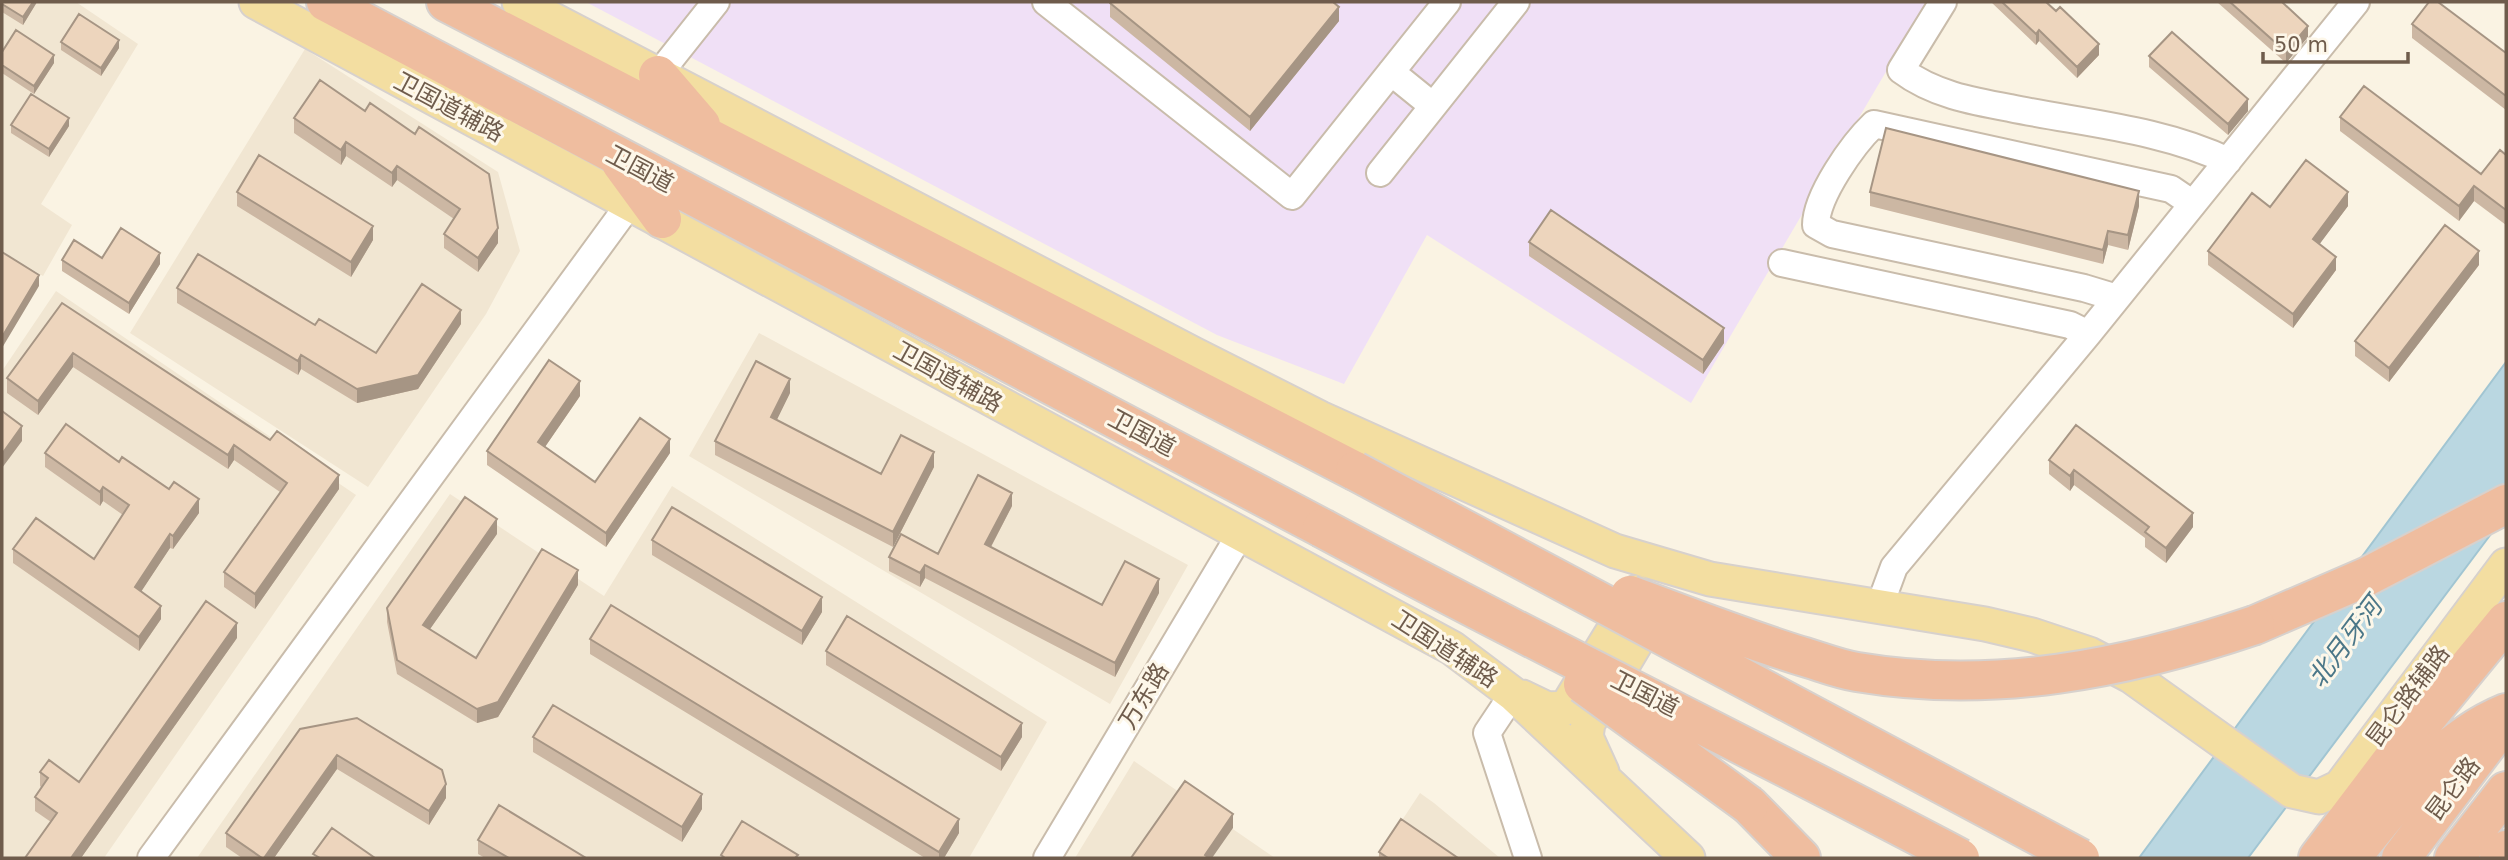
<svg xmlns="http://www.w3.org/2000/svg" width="2508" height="860" font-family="'DejaVu Sans','Noto Sans SC',sans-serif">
	<rect width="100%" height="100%" fill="#faf3e3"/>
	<path fill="#f1e6d2" d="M2 2H76L138 44 41 204 72 225 43 276 2 251Z
		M305 49 498 172 520 251 486 314 368 487 130 333Z
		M56 291 356 495 104 858H2V371Z
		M759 333 1188 565 1110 704 689 456Z
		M672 486 1047 722 969 858H197L450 494 604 596Z
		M1134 761 1275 858H1075Z
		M1420 793 1434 803 1500 858H1377Z"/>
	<path fill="#f0e0f6" d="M586 2H1927L1691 403 1427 235 1344 384 1217 335Z"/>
	<path fill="#bad7e1" stroke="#a1c5d2" stroke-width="2" d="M2506 362V514L2248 858H2139Z"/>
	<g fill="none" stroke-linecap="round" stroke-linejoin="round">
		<defs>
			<path id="minor" d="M1046 2 1292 196 1447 2
				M1943 2 1901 70C1933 94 1971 101 2010 108 2082 123 2162 129 2228 161
				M1391 72 1433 106
				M658 75 716 2
				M1380 173 1516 2
				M1782 263 2070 325 2088 334
				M2117 298 2084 288 1832 234 1816 225C1816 196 1853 144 1874 124L2171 189 2193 204
				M1880 605 1894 567 2088 334 2356 2
				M1513 694 1487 733 1528 858
				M151 858 631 202
				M1047 858 1241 533"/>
			<path id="major" d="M256 2 1452 648 1513 694 1688 858
				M519 2 1193 354 1320 418 1615 551 1710 579 1985 624 2032 635 2089 654 2131 676 2292 791 2319 797 2340 787 2506 565
				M1522 697 1547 709 1566 708 1637 592
				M1602 772 1586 737 1588 723 1659 604"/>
			<path id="highway" d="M326 2 1322 528
				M446 2 1355 471
				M658 75 701 125
				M621 163 662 219
				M2255 625 2366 577 2506 504
				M1749 805 1801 858
				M2318 858 2396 755 2506 621
				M2351 858C2396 803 2438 741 2506 713
				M2401 858 2505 721
				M2454 858 2506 791
				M2499 858 2506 850"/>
		</defs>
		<use href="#minor" stroke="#c9bcab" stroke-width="30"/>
		<use href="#major" stroke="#d7d1cd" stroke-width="37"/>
		<use href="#highway" stroke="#d7d1cd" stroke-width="42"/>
		<use href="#minor" stroke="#fff" stroke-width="26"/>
		<use href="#major" stroke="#f3dea1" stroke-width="33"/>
		<use href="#highway" stroke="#efbd9f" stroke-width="38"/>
		<defs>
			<path id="highway-bridge" d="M1355 471 2080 858
				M1322 528C1533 642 1748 746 1960 858
				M1630 595C1687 616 1743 638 1801 656 1819 661 1838 669 1857 672 1994 695 2125 669 2255 625
				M1583 684 1749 805"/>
		</defs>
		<use href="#highway-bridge" stroke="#d7d1cd" stroke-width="42" stroke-linecap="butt"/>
		<use href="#highway-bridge" stroke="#efbd9f" stroke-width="38"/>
	</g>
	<path fill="#ccb7a3" d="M2 2H37L23 25 2 12Z
		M1991 2H2046L2099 55 2077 78 2039 41 2036 45Z
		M2217 2H2282L2308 37 2286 63Z
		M1110 3 1339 21 1250 131 1110 17Z
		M2412 24 2506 53V110L2412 38Z
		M61 42 119 48 101 76 61 50Z
		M2 52 54 63 34 94 2 73Z
		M2149 56 2248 111 2228 135 2149 67Z
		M320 80 498 243 478 272 444 248V234L454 219 397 180 392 187 346 156 341 165 294 133V118Z
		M2340 117 2481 174 2506 155V225L2474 201 2459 221 2340 131Z
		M11 125 69 126 49 157 11 133Z
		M237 192 373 240 351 277 237 206Z
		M1870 192 2139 206 2128 250 2108 245 2103 264 1870 206Z
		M2348 206 2319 244 2336 270 2293 328 2208 265V251L2270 207Z
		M1529 242 1724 343 1703 374 1529 256Z
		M102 258 160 264 129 314 62 271V260Z
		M2479 265 2389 382 2355 356V341Z
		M177 288 315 325 376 353 461 324 418 389 357 403 301 369 298 375 177 303Z
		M62 303 339 489 255 609 224 587V572L280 492 234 460 228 469 73 367 38 415 7 393V378Z
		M790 393 776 420 881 474 934 467 893 547 715 455V441Z
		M580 396 545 447 595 482 670 453 606 547 487 465V451Z
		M45 453 119 462 199 513 173 549 170 548 141 591 161 619 139 651 13 563V549L94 559 123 515 103 501 100 506 45 467Z
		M2049 460 2193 513V527L2166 563 2145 547V538L2074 485 2070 491 2049 474Z
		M1012 506 991 547 1102 605 1159 593 1115 677 925 578 920 587 889 571V557L938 554Z
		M497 534 430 629 476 658 578 585 498 717 477 723 397 674 387 622V608Z
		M652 540 822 612 802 645 652 555Z
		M237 638 81 858H25L51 822 35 811V797L42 788 40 786V772L79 782Z
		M590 639 959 833 944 858H925L590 654Z
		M826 651 1022 737 1001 771 826 665Z
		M300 729 446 798 429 825 337 769 274 858H242L226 847V833Z
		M533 737 702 809 682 842 533 752Z
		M478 840 586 858H485L478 854Z
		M1379 852 1458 858H1379Z"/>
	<path fill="#a69584" d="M33 2H37L23 25V17Z
		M1339 7V21L1250 131V117Z
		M2308 26V37L2286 63V52Z
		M2039 30V41L2036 45V34Z
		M119 40V48L101 76V68Z
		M2099 44V55L2077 78V67Z
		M54 55V63L34 94V86Z
		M2248 99V111L2228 135V124Z
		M69 118V126L49 157V149Z
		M346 142V156L341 165V150Z
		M397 166V180L392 187V173Z
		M2474 186V201L2459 221V206Z
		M2139 191V206L2128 250V235Z
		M2348 192V206L2313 253V239Z
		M373 226V240L351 277V262Z
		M498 228V243L478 272V258Z
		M2108 231V245L2103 264V250Z
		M2479 251V265L2389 382V368Z
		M160 253V264L129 314V303Z
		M2336 257V270L2293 328V314Z
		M39 275V286L2 348V337Z
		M461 310V324L418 389 357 403V389Z
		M1724 328V343L1703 374V360Z
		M73 353V367L38 415V401Z
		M301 355V369L298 375V361Z
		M790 379V393L771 432V417Z
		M580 381V396L538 457V442Z
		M22 426V441L2 468V454Z
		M670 439V453L606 547V533Z
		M234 445V460L228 469V455Z
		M934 452V467L893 547V532Z
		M2074 470V485L2070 491V476Z
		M339 475V489L255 609V594Z
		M103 487V501L100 506V492Z
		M1012 493V506L985 558V544Z
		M199 499V513L173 549V536Z
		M2193 513V527L2166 563V548Z
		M497 519V534L423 639V625Z
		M170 534V548L135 601V587Z
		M925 565V578L920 587V573Z
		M578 570V585L498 717 477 723V709Z
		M1159 579V593L1115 677V663Z
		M822 597V612L802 645V631Z
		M161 606V619L139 651V637Z
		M237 623V638L81 858H71Z
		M1022 723V737L1001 771V757Z
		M337 755V769L274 858H264Z
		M446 784V798L429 825V811Z
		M702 794V809L682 842V827Z
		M1233 814V828L1212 858H1205V855Z
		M959 819V833L944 858H939V852Z"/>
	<path fill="#edd5bd" stroke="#a69584" stroke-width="2" d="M2 2H33L23 17 2 4Z
		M1110 2H1333L1339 7 1250 117 1110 3Z
		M2002 2H2046L2056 11 2060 7 2099 44 2077 67 2039 30 2036 34Z
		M2230 2H2282L2308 26 2286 52Z
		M2429 2H2438L2506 53V96L2412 24Z
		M79 14 119 40 101 68 61 42Z
		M16 30 54 55 34 86 2 65V52Z
		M2172 32 2248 99 2228 124 2149 56Z
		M320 80 365 111 370 103 415 134 419 127 489 174 498 228 478 258 444 234 460 209 397 166 392 173 346 142 341 150 294 118Z
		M2364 86 2481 174 2500 150 2506 155V210L2474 186 2459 206 2340 117Z
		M31 94 69 118 49 149 11 125Z
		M1886 128 2139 191 2128 235 2108 231 2103 250 1870 192Z
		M259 155 373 226 351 262 237 192Z
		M2306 160 2348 192 2313 239 2336 257 2293 314 2208 251 2252 193 2270 207Z
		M1551 210 1724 328 1703 360 1529 242Z
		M2445 225 2479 251 2389 368 2355 341Z
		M121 228 160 253 129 303 62 260 74 240 102 258Z
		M2 252 39 275 2 337Z
		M198 254 315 325 319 319 376 353 422 284 461 310 418 375 357 389 301 355 298 361 177 288Z
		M62 303 270 440 277 431 339 475 255 594 224 572 287 483 234 445 228 455 73 353 38 401 7 378Z
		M549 360 580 381 538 442 595 482 640 418 670 439 606 533 487 451Z
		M756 361 790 379 771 417 881 474 901 435 934 452 893 532 715 441Z
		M2 411 22 426 2 454Z
		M66 424 119 462 122 457 169 489 174 482 199 499 173 536 170 534 135 587 161 606 139 637 13 549 36 518 94 559 129 505 103 487 100 492 45 453Z
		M2076 425 2193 513 2166 548 2145 532 2149 527 2074 470 2070 476 2049 460Z
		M978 475 1012 493 985 544 1102 605 1125 561 1159 579 1115 663 925 565 920 573 889 557 901 534 938 554Z
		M465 497 497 519 423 625 476 658 542 549 578 570 498 702 477 709 397 660 387 608Z
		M672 507 822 597 802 631 652 540Z
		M206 601 237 623 71 858H25L57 813 35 797 48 778 40 772 49 760 79 782Z
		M611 605 959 819 939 852 590 639Z
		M847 616 1022 723 1001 757 826 651Z
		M553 705 702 794 682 827 533 737Z
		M357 718 442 770 446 784 429 811 337 755 264 858H262L226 833 300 729Z
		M1185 781 1233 814 1205 855 1209 858H1131Z
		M499 805 586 858H509L478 840Z
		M1401 819 1458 858H1388L1379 852Z
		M742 821 798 855 795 858H725L721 855Z
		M332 828 375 858H320L313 854Z"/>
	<g text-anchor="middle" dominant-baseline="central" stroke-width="6" stroke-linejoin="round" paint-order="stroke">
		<g font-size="24" fill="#6f5c4c" stroke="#fdf7e9">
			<text transform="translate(449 107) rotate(28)">卫国道辅路</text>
			<text transform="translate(640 169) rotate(28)">卫国道</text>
			<text transform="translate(948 377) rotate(29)">卫国道辅路</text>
			<text transform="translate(1142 433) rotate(28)">卫国道</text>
			<text transform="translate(1445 649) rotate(33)">卫国道辅路</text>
			<text transform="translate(1645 694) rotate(27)">卫国道</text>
			<text transform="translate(1144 696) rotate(-59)">万东路</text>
			<text transform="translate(2408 696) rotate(-53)">昆仑路辅路</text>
			<text transform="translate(2453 789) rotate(-53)">昆仑路</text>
		</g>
		<g font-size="26" font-style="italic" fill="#4b7788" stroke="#fdf7e9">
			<text transform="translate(2345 642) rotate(-53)">北月牙河</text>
		</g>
	</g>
	<rect width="2508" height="860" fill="none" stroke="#6f5c4c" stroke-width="7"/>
	<path d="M2263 52v10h145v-10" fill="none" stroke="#6f5c4c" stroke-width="3.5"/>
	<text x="2274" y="52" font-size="21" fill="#6f5c4c" stroke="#fdf7e9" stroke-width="5" paint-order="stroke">50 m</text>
</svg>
